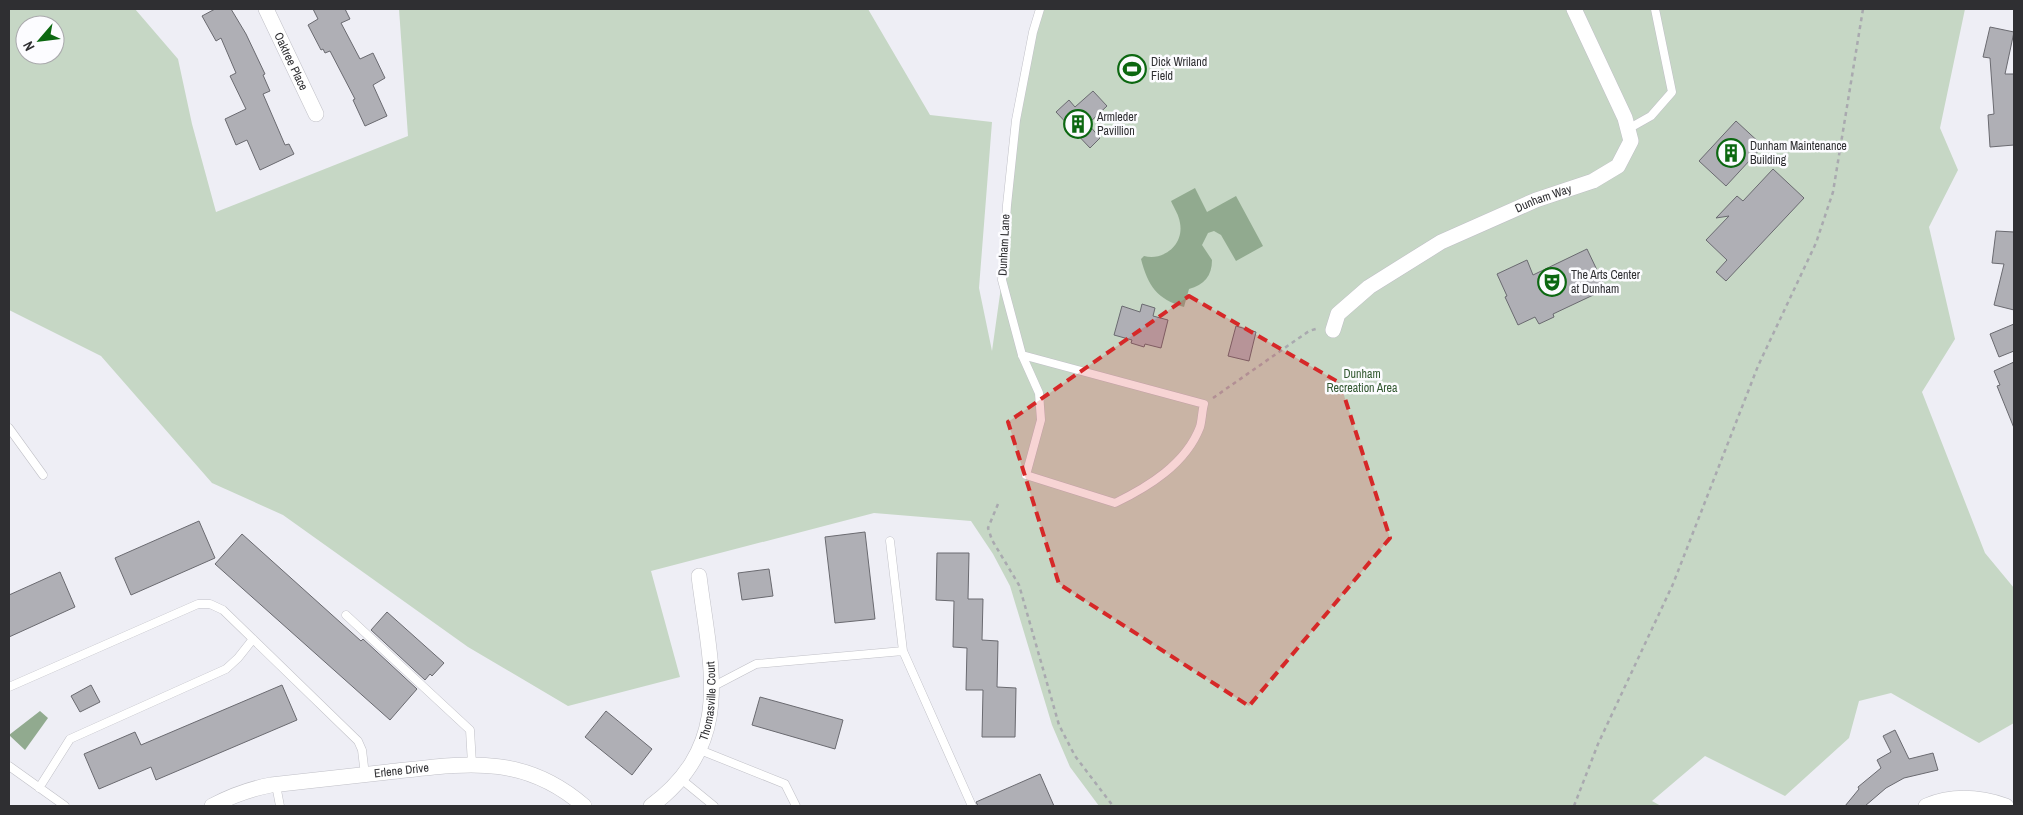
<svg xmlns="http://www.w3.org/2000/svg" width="2023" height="815" font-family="'Archivo Narrow',sans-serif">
	<rect width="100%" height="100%" fill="#eeeef5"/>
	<path fill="#c6d7c5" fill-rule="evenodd" d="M9 9H135L178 59 192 124 216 212 408 136 399 9H868L930 115 992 122 979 288 992 351 1002 280 1016 120 1040 9H1965L1940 128 1958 170 1929 227 1955 339 1922 392 1985 553 2014 588V723L1979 743 1891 693 1859 701 1849 738 1785 796 1705 756 1652 801 1661 806H1099L1070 767 1052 725 1010 586 993 554 971 521 874 513 651 571 680 677 568 706 468 647 283 515 212 483 101 356 9 310ZM25 25H55V55H25Z"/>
	<path fill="#91aa8f" d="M1195 188 1207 212 1236 196 1263 246 1236 261 1221 235 1214 231 1208 233 1202 245 1212 260C1212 276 1204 285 1189 289L1184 307C1157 299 1148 286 1141 259L1144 256C1165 261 1184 244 1180 223 1179 215 1174 208 1171 201Z
		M40 711 48 718 25 750 9 735Z"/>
	<path fill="#afafb5" stroke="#6a6a70" d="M215 9H231L246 34 265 74 263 75 270 91 263 94 285 145 289 144 294 154 260 170 247 140 236 145 225 119 246 109 230 76 236 73 221 38 216 41 202 16Z
		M313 9H345L350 19 341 23 360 59 373 53 385 78 373 85 387 116 365 126 353 100 355 99 330 51 325 53 323 49 321 50 308 25 318 19Z
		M1990 27 2014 32 2005 74H2014V145L1990 147 1988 115 1994 114 1990 58 1983 57Z
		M1093 91 1107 106 1089 123V125L1100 138 1090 148 1056 112 1069 100 1075 107Z
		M1736 121 1763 146 1726 186 1699 161Z
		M1773 169 1804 198 1726 281 1716 272 1727 260 1706 240 1729 216 1716 218 1737 196 1743 201Z
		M1996 231 2014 232V310L1994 305 2004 264 1992 263Z
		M1587 249 1606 289 1553 314 1554 317 1539 324 1535 317 1518 325 1505 297 1507 296 1497 274 1527 260 1533 275Z
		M1142 304 1155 308 1153 316 1168 320 1161 348 1145 344 1144 347 1131 343 1132 340 1114 335 1122 306 1140 312Z
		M2014 324V351L1999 357 1990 334Z
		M1236 326 1256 332 1249 361 1228 356Z
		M2014 362V428L1997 386 2000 385 1994 371Z
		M199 521 215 558 131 595 115 558Z
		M865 532 875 619 835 623 825 537Z
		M242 534 361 641 363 639 417 689 390 720 215 564Z
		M937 553H969L968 599H983L982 640 998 641 997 687 1016 688 1015 737H982L983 690H966L967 648 953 647 954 601 936 600Z
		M769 569 773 596 742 600 738 573Z
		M60 572 75 607 9 637V595Z
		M387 612 444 663 432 676 430 674 425 680 371 630Z
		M91 685 100 702 80 712 71 696Z
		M282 685 297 720 156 780 151 767 99 789 84 754 135 732 141 745Z
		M760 697 843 720 835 749 752 725Z
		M606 711 652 749 632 775 585 737Z
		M1895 730 1909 759 1933 753 1938 770 1904 778 1886 788 1865 806H1845L1859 789 1858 787 1881 768 1877 760 1891 752 1883 736Z
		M1040 774 1054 806H978L976 802Z"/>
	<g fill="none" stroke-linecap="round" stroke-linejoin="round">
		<defs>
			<path id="lane" d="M1628 129 1651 116 1672 92 1655 9
				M1022 355 1204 404C1202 411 1202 420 1200 427 1186 464 1148 487 1115 503L1026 475 1041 420 1039 393 1022 355 1002 280 1007 205 1016 120 1033 32 1040 9
				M9 428 43 475
				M890 541 903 651 972 806
				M346 615 470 730 472 764
				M9 687 198 604H210L223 610 358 741 362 750 365 775
				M712 687 756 664 903 651
				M700 750 785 784 796 806
				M9 766 65 806
				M681 779 714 806
				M276 785 280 806
				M39 788 70 739 226 669 238 658 253 639"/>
			<g id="street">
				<path id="s1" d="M266 9 316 114"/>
				<path id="s2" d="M1333 330 1338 314 1369 287 1441 242 1536 200 1593 181 1618 166 1631 141 1625 118 1574 9"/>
				<path id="s3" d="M212 806C231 796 249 789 271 785 310 781 349 776 388 772 463 764 522 752 584 806"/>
				<path id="s4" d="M651 806C736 743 710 666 699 576"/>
				<path d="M1926 806C1952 795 1980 797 2006 806"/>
			</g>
		</defs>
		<use href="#lane" stroke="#c0c0c7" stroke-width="9"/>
		<use href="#street" stroke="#c0c0c7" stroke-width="16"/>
		<path stroke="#a9a9af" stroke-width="2.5" stroke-dasharray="4 4" stroke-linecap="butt" d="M1213 398 1309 331 1319 328
			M998 504 988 528 992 540 1019 585 1059 725 1075 756 1113 806
			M1574 806 1598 744 1673 584 1758 366 1816 243 1833 192 1863 9"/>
		<use href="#lane" stroke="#fff" stroke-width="8"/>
		<use href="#street" stroke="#fff" stroke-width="15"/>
	</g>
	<path fill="#d62828" fill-opacity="0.2" stroke="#d62828" stroke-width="4" stroke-dasharray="10 6" stroke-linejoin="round" d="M1189 296 1340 383 1390 538 1249 706 1059 584 1008 422Z"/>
	<defs>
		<symbol id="stadium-ring" viewBox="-11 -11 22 22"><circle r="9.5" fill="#fcfcff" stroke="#0c6811" stroke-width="1.5"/><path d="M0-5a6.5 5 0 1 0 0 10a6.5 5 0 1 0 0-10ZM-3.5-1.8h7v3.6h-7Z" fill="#0c6811"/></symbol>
		<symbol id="building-ring" viewBox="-11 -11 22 22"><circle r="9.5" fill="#fcfcff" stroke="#0c6811" stroke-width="1.5"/><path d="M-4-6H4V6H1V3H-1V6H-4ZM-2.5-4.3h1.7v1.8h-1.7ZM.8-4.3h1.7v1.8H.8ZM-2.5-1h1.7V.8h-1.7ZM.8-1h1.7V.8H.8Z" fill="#0c6811"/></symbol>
		<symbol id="theatre-ring" viewBox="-11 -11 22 22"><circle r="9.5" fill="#fcfcff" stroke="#0c6811" stroke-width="1.5"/><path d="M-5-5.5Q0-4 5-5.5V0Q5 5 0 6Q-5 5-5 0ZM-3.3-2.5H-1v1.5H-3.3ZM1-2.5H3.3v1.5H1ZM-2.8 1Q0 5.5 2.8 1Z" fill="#0c6811"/></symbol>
	</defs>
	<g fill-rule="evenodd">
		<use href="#stadium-ring" x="1116" y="53" width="32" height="32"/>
		<use href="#building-ring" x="1062" y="108" width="32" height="32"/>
		<use href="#building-ring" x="1715" y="137" width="32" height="32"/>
		<use href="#theatre-ring" x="1536" y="266" width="32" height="32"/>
	</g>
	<g text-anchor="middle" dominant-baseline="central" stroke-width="5" stroke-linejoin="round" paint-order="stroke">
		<g font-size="12" fill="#2f2f32" stroke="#fcfcff">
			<text stroke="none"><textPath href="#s1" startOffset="58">Oaktree Place</textPath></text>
			<text stroke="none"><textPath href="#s2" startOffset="254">Dunham Way</textPath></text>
			<text transform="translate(1004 245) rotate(-87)">Dunham Lane</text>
			<text stroke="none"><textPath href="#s4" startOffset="125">Thomasville Court</textPath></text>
			<text stroke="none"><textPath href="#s3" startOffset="194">Erlene Drive</textPath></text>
		</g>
		<g font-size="12" fill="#2f2f32" stroke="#fcfcff" text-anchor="start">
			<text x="1151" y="62">Dick Wriland<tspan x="1151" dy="14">Field</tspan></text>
			<text x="1097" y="117">Armleder<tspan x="1097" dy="14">Pavillion</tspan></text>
			<text x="1750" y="146">Dunham Maintenance<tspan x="1750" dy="14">Building</tspan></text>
			<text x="1571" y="275">The Arts Center<tspan x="1571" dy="14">at Dunham</tspan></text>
		</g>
		<g font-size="12" fill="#335931" stroke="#fcfcff">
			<text x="1362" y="374">Dunham<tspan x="1362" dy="14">Recreation Area</tspan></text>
		</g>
	</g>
	<rect width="2023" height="815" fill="none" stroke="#2f2f32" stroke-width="20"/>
	<g transform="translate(40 40) rotate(242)"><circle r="24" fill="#fcfcff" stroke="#aaaaad"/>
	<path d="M0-4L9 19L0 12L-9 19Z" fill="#0c6811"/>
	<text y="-8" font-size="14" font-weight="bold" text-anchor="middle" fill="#2f2f32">N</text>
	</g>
</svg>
